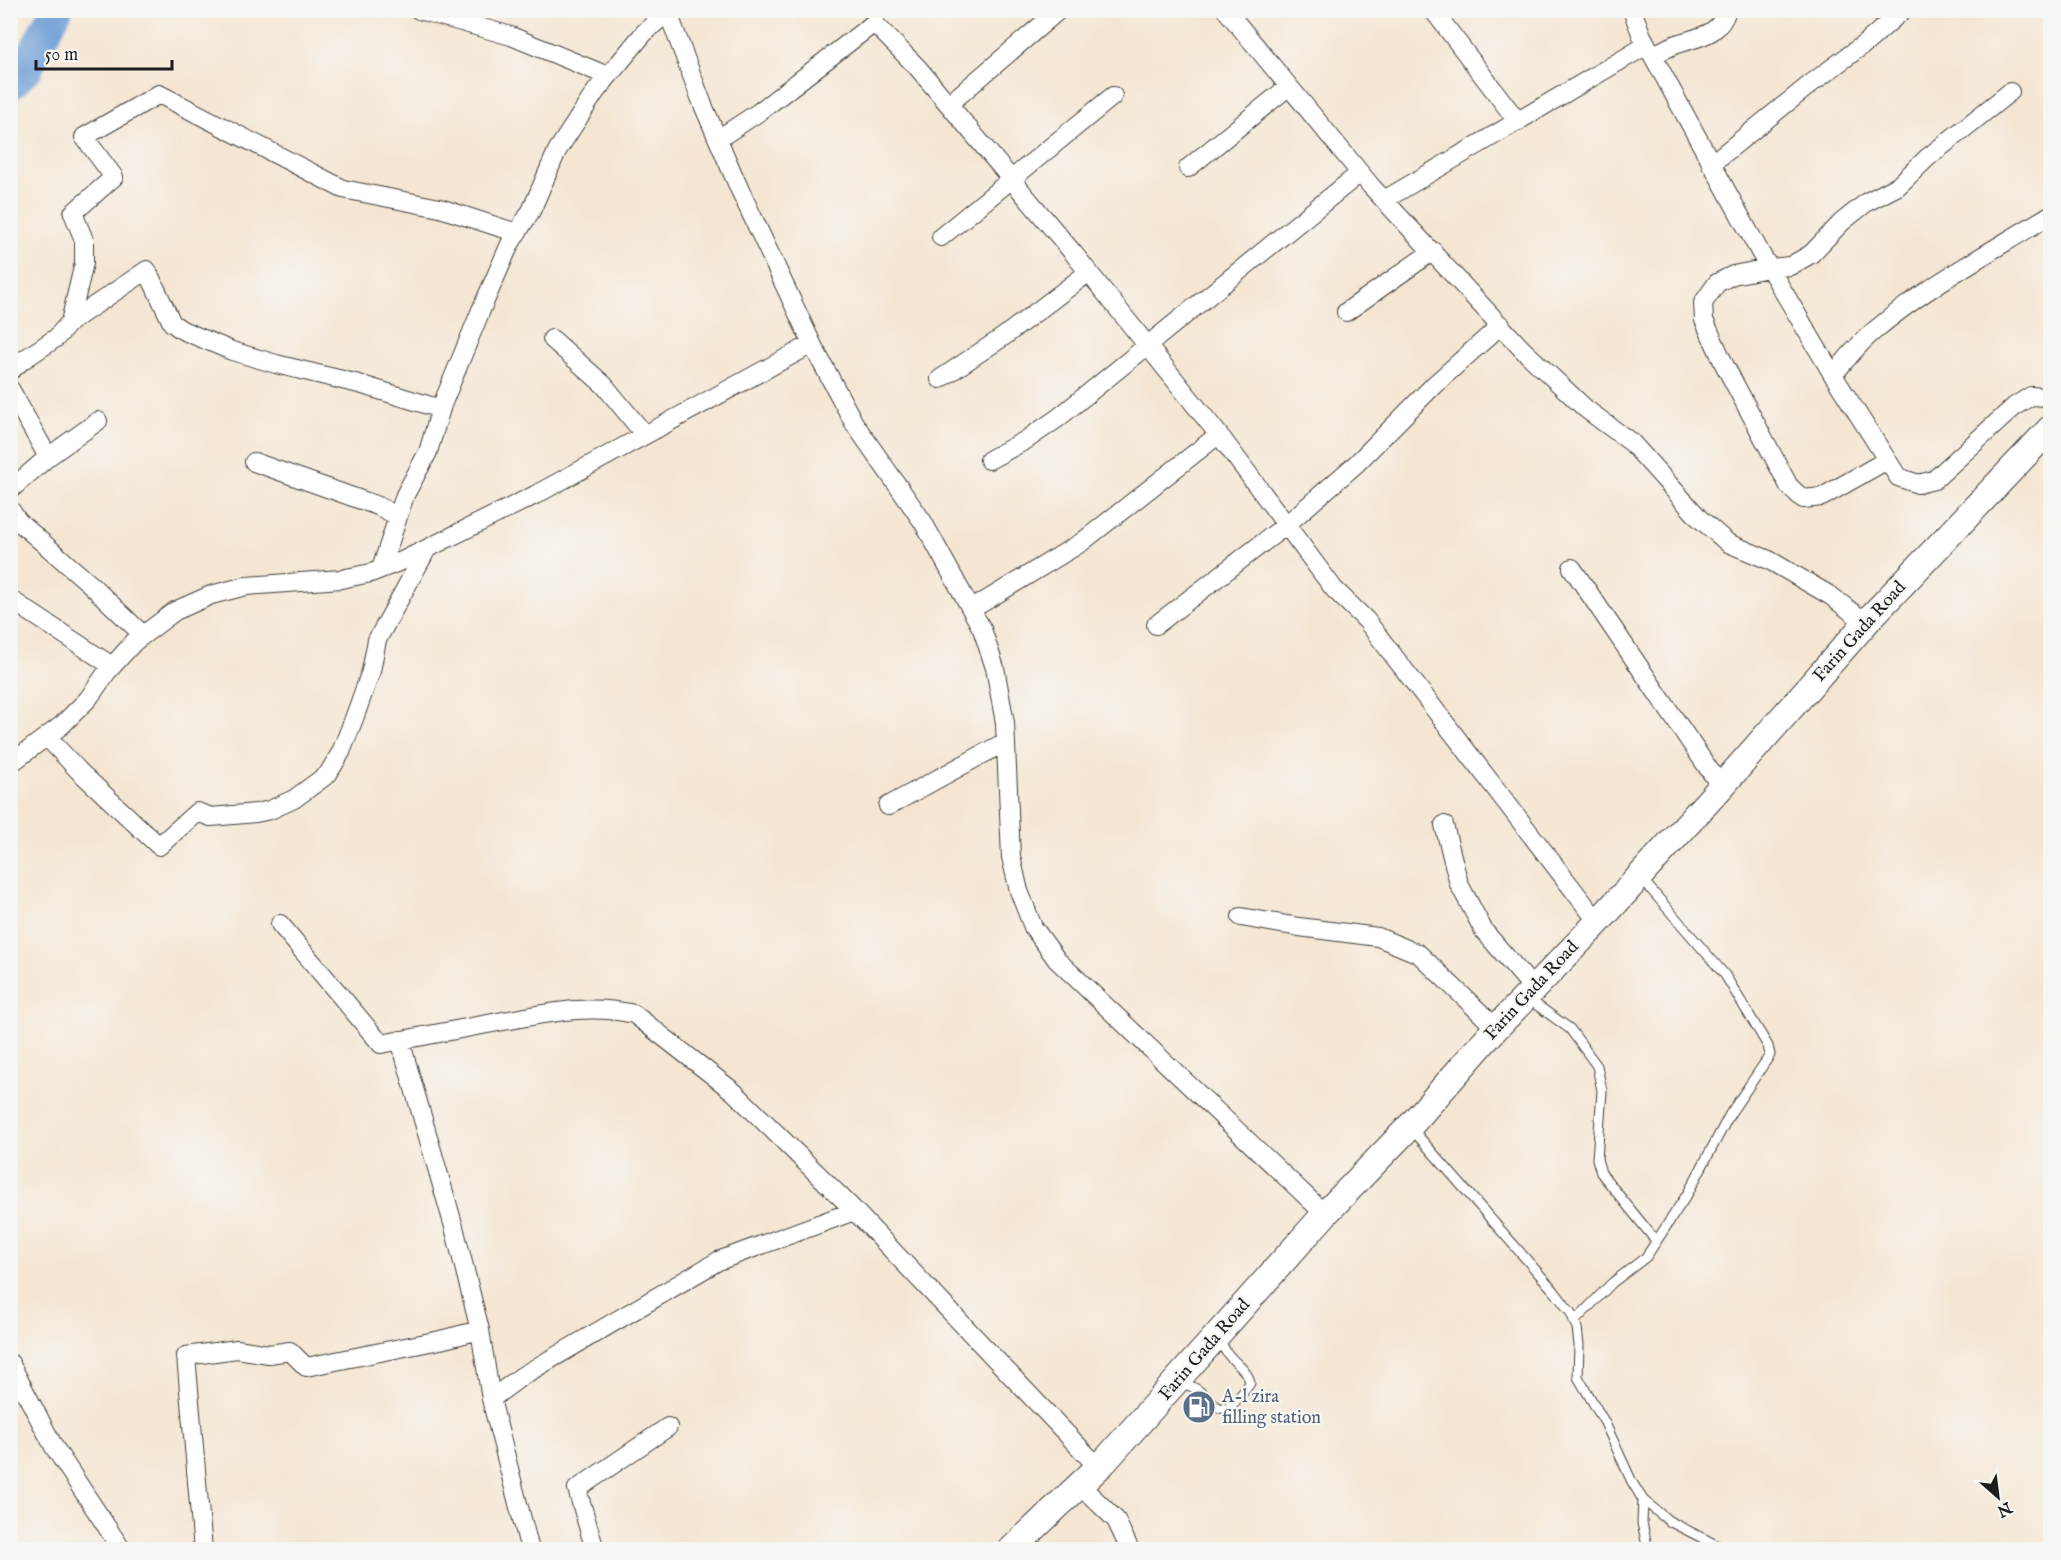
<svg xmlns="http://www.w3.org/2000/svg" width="2061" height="1560" font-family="'IM FELL English',serif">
	<rect width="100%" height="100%" fill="#f6f6f2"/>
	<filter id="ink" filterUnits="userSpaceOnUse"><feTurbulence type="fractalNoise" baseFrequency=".0167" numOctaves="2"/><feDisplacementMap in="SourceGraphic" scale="12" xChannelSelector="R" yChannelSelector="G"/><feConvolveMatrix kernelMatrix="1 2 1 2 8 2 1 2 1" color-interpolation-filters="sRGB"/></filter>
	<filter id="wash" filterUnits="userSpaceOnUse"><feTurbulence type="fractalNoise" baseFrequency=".008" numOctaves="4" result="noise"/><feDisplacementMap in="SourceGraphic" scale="24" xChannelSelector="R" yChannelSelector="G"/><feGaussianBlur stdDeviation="1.35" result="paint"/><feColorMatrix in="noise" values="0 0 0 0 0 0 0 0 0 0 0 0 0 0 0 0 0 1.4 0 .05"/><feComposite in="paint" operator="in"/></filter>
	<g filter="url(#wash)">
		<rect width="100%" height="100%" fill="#f5e6d3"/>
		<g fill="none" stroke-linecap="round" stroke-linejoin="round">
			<path stroke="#6d9dd6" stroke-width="33" d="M10 84 26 69 56 10"/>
		</g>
	</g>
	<g filter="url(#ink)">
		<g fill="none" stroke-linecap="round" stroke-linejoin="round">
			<defs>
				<path id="lane" d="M1527 998 1570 1029 1597 1066 1602 1091 1597 1159 1601 1173 1656 1241
					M1411 1128 1555 1292 1571 1313 1577 1328 1579 1345 1578 1377 1605 1423 1632 1482 1643 1500 1669 1521 1726 1550
					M1574 1322 1612 1283 1646 1257 1688 1193 1730 1114 1770 1055 1768 1046 1725 975 1641 878
					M1180 1384C1196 1384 1206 1397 1217 1407 1221 1408 1224 1410 1228 1408 1234 1404 1246 1389 1250 1383 1248 1366 1223 1360 1220 1336
					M1643 1500 1642 1523 1648 1550"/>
				<path id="street" d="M419 10 511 36 608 76
					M667 10 703 105 739 188 814 348 854 423 923 522 982 629 995 668 1005 723 1011 857 1019 891 1033 927 1057 960 1325 1214
					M1226 10 1371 186 1522 349 1586 409 1632 443 1699 518 1728 543 1769 560 1831 596 1866 623
					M1433 10 1518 122
					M1632 10 1642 36 1761 254 1833 375 1898 477 1918 484 1934 480 2015 406 2031 396 2046 397
					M1653 55C1660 52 1667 48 1674 45 1696 37 1719 37 1727 10
					M949 104 1059 10
					M718 139 759 112 874 23 918 68 1074 254 1223 440 1334 589 1366 620 1598 922
					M1711 164 1813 82 1867 42 1903 10
					M1188 168 1288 87
					M1384 200 1647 45
					M941 237 1113 96
					M1346 312 1433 251
					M70 322 147 270 172 323 182 330 232 351 276 364 359 384 441 409
					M552 339 604 385 645 435
					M10 371 23 360 56 338 70 322 84 263V240L73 213 114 177 84 137 159 94 343 189 440 208 517 233
					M1833 375C1846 360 1859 343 1874 331 1928 285 1991 252 2050 215
					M940 379 1003 337 1089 272
					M10 389 48 457
					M989 460 1026 440 1058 418 1360 173
					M1887 460 1822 497 1803 499 1789 486 1724 364 1704 320 1703 303 1717 283 1733 275 1769 268 1790 266 1811 254 1842 222 1867 202 1898 186 1927 158 2010 92
					M254 462 378 506 397 516
					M10 490 48 457 98 421
					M10 509 18 521 90 584 143 635
					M1572 568 1721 787
					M381 569 405 495 428 452 442 405 481 310 510 244 531 211 557 151 596 91 644 33 666 13
					M13 601 112 666
					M972 609 1082 542 1218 435
					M1156 625 1286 525 1356 464 1434 385 1501 325
					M47 737 79 771 159 846 197 812 211 817 256 813 270 810 294 799 328 774 341 752 355 716 371 671 377 640 427 549
					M10 764 62 725 88 699 107 672 134 642 175 611 211 595 246 586 341 579 371 573 404 560 535 495 812 344
					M888 806 1005 742
					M1444 825 1459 884 1484 931 1533 988
					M1241 917 1299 927 1378 937 1419 954 1496 1028
					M280 924 381 1044C420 1037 459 1029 498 1022 544 1014 589 1003 634 1014L734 1092 850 1206 1099 1468
					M400 1040 454 1227 480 1330 491 1399 530 1550
					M10 1363 54 1447 122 1550
					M491 1399 522 1376 718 1261 854 1211
					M1080 1485 1116 1520 1130 1550
					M203 1550 186 1356 237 1349 269 1354 290 1351 306 1367 440 1340 480 1330
					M595 1550 577 1489 668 1427"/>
				<path id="secondary" d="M1011 1550 1104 1462 1325 1214 1410 1126 1496 1028 1598 922 1721 787 1871 617 2050 429"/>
			</defs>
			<use href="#lane" stroke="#3d3a37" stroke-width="11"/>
			<use href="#street" stroke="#3d3a37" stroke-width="20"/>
			<use href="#secondary" stroke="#3d3a37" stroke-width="28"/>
			<use href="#lane" stroke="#fff" stroke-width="9"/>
			<use href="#street" stroke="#fff" stroke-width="18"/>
			<use href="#secondary" stroke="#fff" stroke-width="26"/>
		</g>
	</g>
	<defs>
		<symbol id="fuel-disc" viewBox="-11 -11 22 22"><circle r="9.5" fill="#5c6f8a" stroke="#f6f6f2"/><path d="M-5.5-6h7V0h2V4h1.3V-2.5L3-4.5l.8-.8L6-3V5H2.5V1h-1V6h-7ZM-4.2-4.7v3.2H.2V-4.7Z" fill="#fff"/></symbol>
	</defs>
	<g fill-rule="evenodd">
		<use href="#fuel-disc" x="1180" y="1388" width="38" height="38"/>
	</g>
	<g text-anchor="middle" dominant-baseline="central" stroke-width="4.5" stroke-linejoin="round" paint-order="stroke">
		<g font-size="18" fill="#1c1c1c" stroke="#f6f6f2">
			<text transform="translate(1860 632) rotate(-48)">Farin Gada Road</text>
			<text transform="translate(1532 991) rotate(-47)">Farin Gada Road</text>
			<text transform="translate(1205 1350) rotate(-49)">Farin Gada Road</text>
		</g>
		<g font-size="18" fill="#4e5e75" stroke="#f6f6f2" text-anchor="start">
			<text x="1222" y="1397">A-l zira<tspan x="1222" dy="21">filling station</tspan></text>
		</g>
	</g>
	<rect width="2061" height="1560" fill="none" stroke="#f6f6f2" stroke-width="36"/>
	<g transform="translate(1998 1497) rotate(152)" stroke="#f6f6f2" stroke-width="4.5" paint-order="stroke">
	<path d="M0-4.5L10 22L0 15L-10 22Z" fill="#1c1c1c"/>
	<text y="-9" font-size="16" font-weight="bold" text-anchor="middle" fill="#1c1c1c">N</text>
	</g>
	<path d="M36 60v9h136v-9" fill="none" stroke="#1c1c1c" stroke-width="3"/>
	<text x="45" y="60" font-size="18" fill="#1c1c1c" stroke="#f6f6f2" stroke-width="4.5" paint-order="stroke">50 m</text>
</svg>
